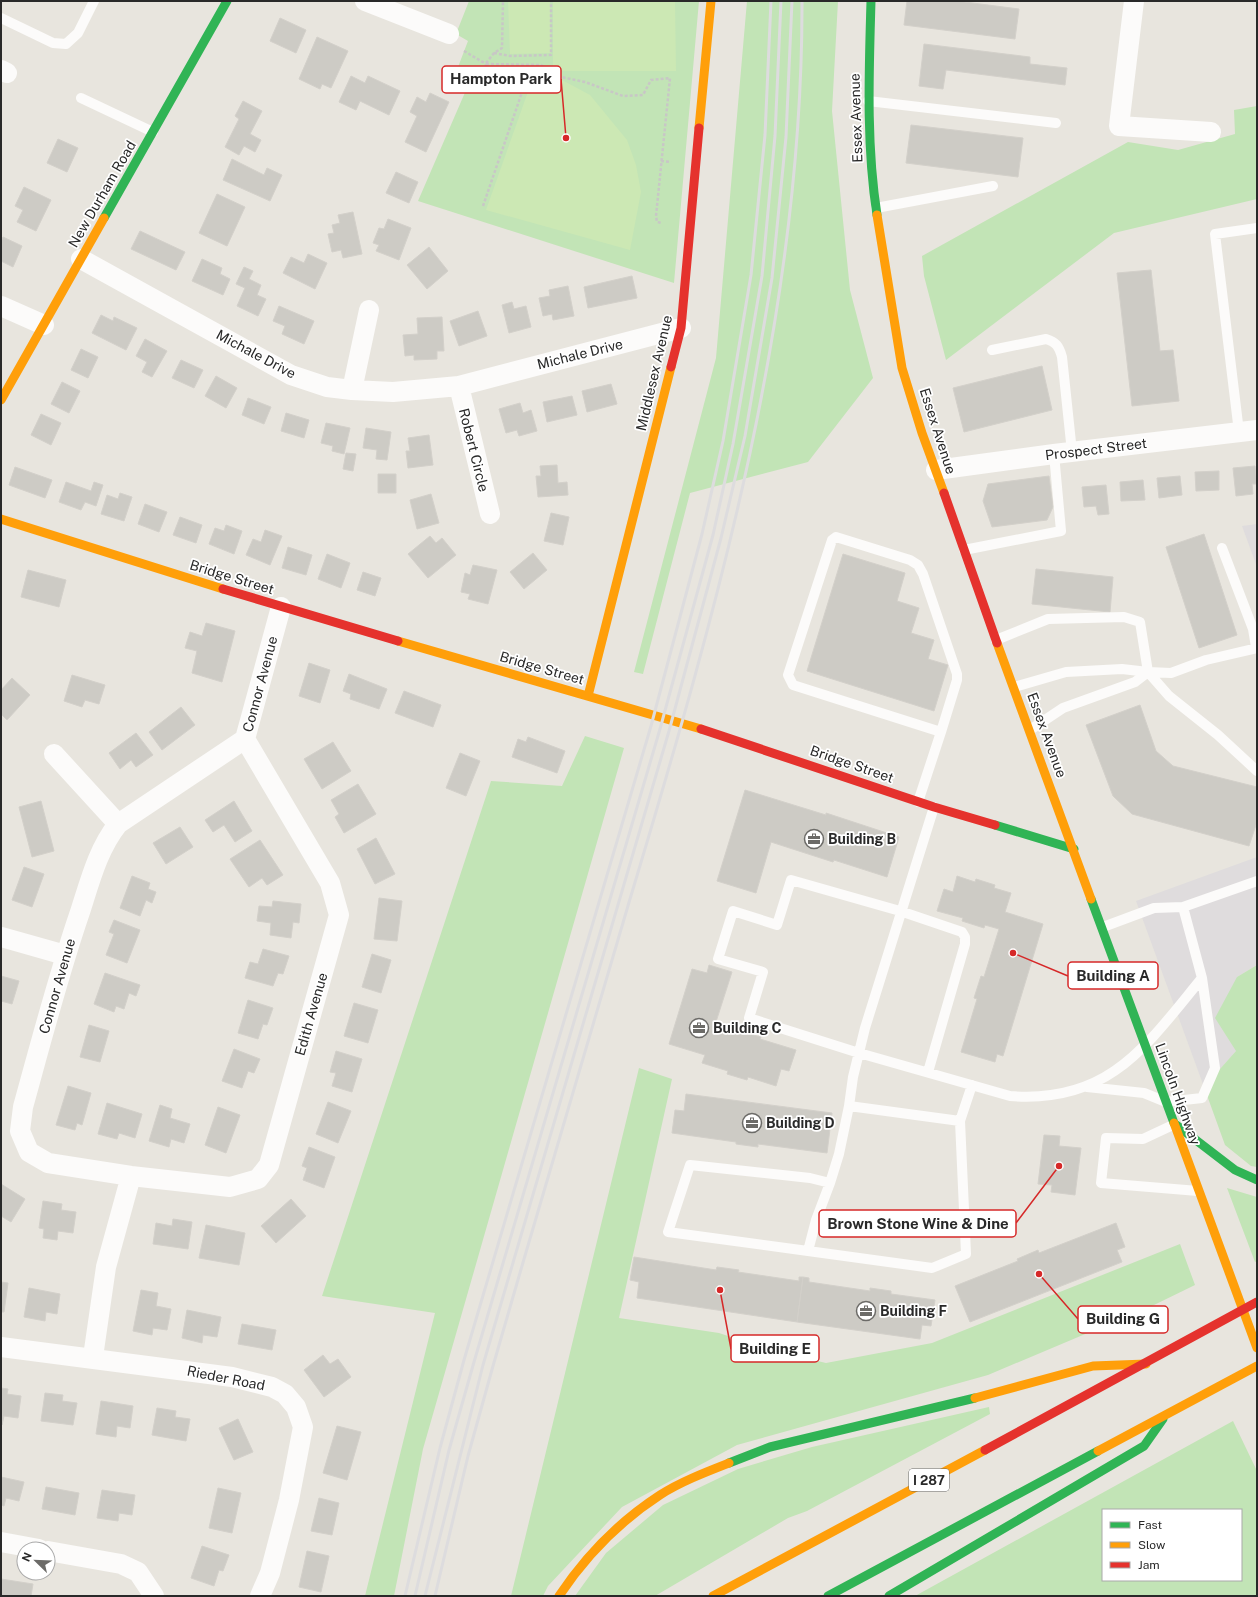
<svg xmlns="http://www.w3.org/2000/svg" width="1258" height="1597" font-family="'Public Sans',sans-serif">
	<rect width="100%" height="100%" fill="#e8e5de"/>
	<path fill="#dfdcdd" d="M1257 524V567L1242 526Z
		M1257 857V965L1237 977 1236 1051 1204 1087 1136 901Z"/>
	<path fill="#c2e4b6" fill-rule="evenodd" d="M469 1H699L674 283 418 201 473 74 458 67 468 41 456 34Z
		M747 1H838L832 111 850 290 873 378 808 462 690 493 643 674 634 672 716 358Z
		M1257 106V199L1114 233 946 360 924 276 922 256 1128 142 1178 150 1235 134 1234 110Z
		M585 736 624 748 423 1449 394 1596H365L435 1313 322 1296 491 781 562 786Z
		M1257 965V1167L1251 1166 1225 1145 1204 1087 1236 1051 1215 1018 1237 977Z
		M639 1068 672 1079 619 1318 719 1333 767 1349 826 1363 932 1343 1180 1244 1195 1285 1154 1305 988 1375 737 1445 622 1507 548 1586 543 1596H511Z
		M1227 1188 1257 1197V1261L1255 1262Z
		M989 1407 990 1414 807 1511 788 1518 655 1596H575L606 1553 663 1505 738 1469 812 1447Z
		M1233 1421 1257 1471V1596H915ZM1103 1510H1241V1580H1103Z"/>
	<path fill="#cce8b4" d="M508 1H550L551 53 510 54Z
		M553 1H675L676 71H553Z
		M535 72 562 80 590 95 627 140 636 165 641 192 630 250 486 210Z"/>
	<path fill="#cdcbc5" stroke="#d3d0ca" d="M907 1H957L1019 9 1015 39 904 25Z
		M280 18 306 30 296 53 270 41Z
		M317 37 348 51 331 88 322 84 320 89 299 79Z
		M924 44 1030 57V64L1067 68 1065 85 946 70 943 89 919 86Z
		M351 76 365 83 368 76 400 91 389 115 360 101 356 110 339 102Z
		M430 93 449 102 426 152 405 142 417 116 410 112 417 97 426 102Z
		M243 101 262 111 250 134 261 140 255 152 244 146 239 155 225 147 239 119 235 116Z
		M911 125 1023 138 1018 177 906 163Z
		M58 139 78 148 67 172 47 163Z
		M232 159 264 175 267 168 282 175 270 201 223 180Z
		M396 172 418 182 409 203 386 193Z
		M24 187 51 200 36 231 17 222 23 210 15 206Z
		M217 194 245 207 227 246 199 233Z
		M353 212 362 254 343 258 341 250 332 252 328 234 334 233 332 225 340 223 338 215Z
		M388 219 411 228 399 260 376 251 379 245 373 243 379 228 384 229Z
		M140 231 185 252 176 270 131 249Z
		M3 237 22 246 13 267 1 261V242Z
		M429 247 448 271 427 289 407 265Z
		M308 254 327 263 315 289 283 273 291 257 304 263Z
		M202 259 222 268 220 274 230 279 223 295 192 281Z
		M244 267 253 271 249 279 261 285 257 295 266 299 258 316 237 306 245 288 236 284Z
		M1151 270 1160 351 1173 350 1179 401 1132 406 1117 273Z
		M632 276 637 298 588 308 584 287Z
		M568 286 574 316 553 320 552 314 543 316 539 298 550 296 549 290Z
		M512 302 514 309 526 306 531 327 509 333 502 305Z
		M279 306 314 321 304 344 282 334 285 326 273 321Z
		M478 311 487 336 459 346 450 321Z
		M101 315 113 321 114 317 137 328 126 350 92 333Z
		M442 317 444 351H437V359L414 360V355L405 356 403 335 418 334 417 318Z
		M145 339 167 351 152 377 142 372 147 362 136 356Z
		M81 349 98 357 88 378 71 370Z
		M181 360 203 370 194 388 172 378Z
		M1042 366 1052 410 964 432 953 388Z
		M216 376 237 388 226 408 205 396Z
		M62 382 80 391 69 413 51 404Z
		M611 384 617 404 587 412 582 391Z
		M572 396 577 415 547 422 543 402Z
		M248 398 271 407 264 424 242 415Z
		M520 403 523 413 531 410 537 431 519 436 517 430 506 433 499 409Z
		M286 413 309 420 304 438 281 431Z
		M41 414 61 423 51 445 31 435Z
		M326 423 350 428 344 454 332 451 333 446 321 443Z
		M366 428 391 432 387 460 376 459 377 450 363 448Z
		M429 435 433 465 408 468 406 451H410L408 438Z
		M346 453 356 454 353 471 343 469Z
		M557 465 558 483 567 482 568 495 538 497 536 476H541L540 466Z
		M1255 466 1257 484H1252L1253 494 1236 496 1233 468Z
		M15 467 52 480 45 498 9 485Z
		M1219 471V490L1196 491 1195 472Z
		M378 474H396V493H378Z
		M1049 476 1053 507 1047 520 992 527 983 501 988 484Z
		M1180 476 1182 495 1159 498 1157 478Z
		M1143 480 1145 500 1121 501 1120 482Z
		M66 482 91 491 94 482 103 485 96 506 85 502 81 510 59 502Z
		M1106 485 1109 514 1098 515 1096 506 1084 507 1082 487Z
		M120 493 132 497 124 521 101 514 107 495 118 499Z
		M431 494 439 523 417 529 410 500Z
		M145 504 167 512 159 532 138 524Z
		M551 513 569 517 563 545 544 541Z
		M180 517 202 525 196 543 173 535Z
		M226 525 242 531 234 554 209 544 215 528 224 531Z
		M265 530 282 536 270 565 246 555 253 539 261 542Z
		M1204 534 1237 635 1199 648 1166 547Z
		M430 536 436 543 442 538 456 555 428 578 408 554Z
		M288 547 312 555 306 575 282 568Z
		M533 553 547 570 524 589 510 572Z
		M327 554 350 563 341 588 318 579Z
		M843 554 905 573 897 601 919 608 911 633 934 640 928 659 948 665 934 711 807 671Z
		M473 565 497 570 488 604 468 599 470 594 461 592 465 573 470 575Z
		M1036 569 1113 577 1110 612 1032 604Z
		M28 570 66 580 59 607 21 597Z
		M363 572 381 578 375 596 357 590Z
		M206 623 235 631 222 682 192 673 197 651 185 648 190 632 202 636Z
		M309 663 330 670 320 703 299 696Z
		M349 674 387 689 379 709 350 699 351 694 343 691Z
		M72 675 105 685 99 704 85 700 82 707 64 701Z
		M12 678 30 695 7 720 1 714V690Z
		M404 691 441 705 433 727 395 713Z
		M1140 705 1156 751 1173 766 1257 787V822L1249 846 1132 814 1113 796 1086 725Z
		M181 707 195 725 162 750 149 732Z
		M136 733 153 755 136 767 131 760 120 769 109 753Z
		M528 737 565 751 557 773 512 757 518 739 526 742Z
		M333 742 351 771 322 789 304 759Z
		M460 753 480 761 466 796 446 788Z
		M358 784 376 814 344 833 335 817 339 814 331 800Z
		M745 790 826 815V813L899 837 887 877 834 860 833 862 771 842 756 893 717 881Z
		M41 801 54 851 32 857 19 807Z
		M234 801 252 831 235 842 224 825 213 832 205 820Z
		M180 827 193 847 166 864 153 843Z
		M376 838 395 874 375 884 357 849Z
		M260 840 283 875 267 885 262 878 249 887 230 859Z
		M24 867 44 874 32 907 12 900Z
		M132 876 150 883 148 889 156 892 152 903 146 900 140 916 120 908Z
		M957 876 975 882 976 879 995 885 994 888 1011 893 1005 912 1043 924 1003 1056 997 1054 995 1062 961 1052 977 999 974 998 981 976 984 977 999 929 985 925 984 928 962 921 963 918 937 911 944 889 953 892Z
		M379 898 402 901 397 941 374 939Z
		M273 901 301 904 299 923 293 922 291 938 270 935 271 923 257 921 259 906 272 907Z
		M114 920 140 930 127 963 106 955 114 934 109 932Z
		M263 949 289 956 283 974 278 973 273 986 245 978 250 962 258 964Z
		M372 954 391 960 381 993 362 987Z
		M709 965 732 972 715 1025 761 1037 760 1039 796 1050 789 1071 781 1069 776 1086 748 1077 747 1080 727 1074 728 1071 702 1063 705 1055 669 1044 692 969 707 973Z
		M105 973 140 985 136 996 129 993 124 1009 116 1006 114 1012 94 1004Z
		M1 976 19 981 12 1004 1 1001Z
		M248 1000 273 1008 267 1025 263 1024 258 1039 238 1033Z
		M354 1003 378 1010 368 1043 344 1036Z
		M89 1025 109 1031 100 1062 80 1057Z
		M234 1049 260 1059 254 1073 248 1071 242 1088 222 1081Z
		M336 1051 362 1059 352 1092 332 1086 336 1073 330 1072Z
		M68 1086 91 1093 82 1125 77 1123 75 1130 56 1125Z
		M686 1094 832 1113 827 1153 758 1144V1147L736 1144V1142L672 1133 675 1110 684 1111Z
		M328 1102 351 1111 338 1143 316 1134Z
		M107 1103 142 1114 135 1138 119 1133 117 1139 98 1134Z
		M160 1105 172 1109 170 1118 190 1124 184 1143 171 1139 169 1147 149 1141Z
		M218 1107 240 1115 226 1153 205 1145Z
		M1044 1135 1060 1136 1059 1146 1081 1148 1075 1195 1051 1192 1052 1185 1038 1184Z
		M309 1147 335 1157 324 1188 303 1180 307 1168 302 1166Z
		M1 1184 25 1199 11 1222 1 1216Z
		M291 1199 306 1216 276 1243 261 1226Z
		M43 1201 62 1204 61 1210 76 1212 73 1233 58 1231 57 1240 43 1238 44 1229 39 1228Z
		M173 1219 192 1222 188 1249 153 1244 156 1223 172 1226Z
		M1116 1223 1125 1247 1117 1250 1122 1262 970 1322 955 1286 1018 1261 1017 1259 1038 1250 1039 1253Z
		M206 1225 245 1233 239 1265 199 1258Z
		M634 1257 716 1270 717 1267 739 1270 738 1272 799 1281V1277H803L797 1322 637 1298 639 1282 630 1280Z
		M803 1277 809 1278V1282L870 1291V1288L891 1291V1294L935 1300 931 1326 922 1325 920 1339 797 1322Z
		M1 1282 8 1283 4 1312H1Z
		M29 1288 60 1294 57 1314 46 1312 45 1321 24 1317Z
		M141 1290 158 1293 156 1306 171 1309 167 1330 153 1328 152 1335 133 1331Z
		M187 1310 221 1317 217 1337 203 1335 202 1343 182 1338Z
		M242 1324 276 1330 272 1350 238 1344Z
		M323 1355 330 1364 338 1359 351 1377 324 1397 304 1370Z
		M1 1388 8 1389 7 1394 21 1396 18 1418 4 1416 2 1425Z
		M45 1393 63 1395 62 1401 77 1403 73 1425 41 1421Z
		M101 1401 133 1406 130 1428 117 1426 116 1437 96 1434Z
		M157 1408 176 1411 175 1417 190 1419 186 1441 152 1435Z
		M238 1419 253 1452 234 1460 219 1428Z
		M337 1426 361 1432 347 1480 323 1473Z
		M1 1477 24 1482 19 1501 6 1498 4 1506 1 1505Z
		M46 1487 79 1493 75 1515 42 1509Z
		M218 1488 241 1493 232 1533 209 1528Z
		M102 1490 135 1495 132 1515 119 1513 118 1521 97 1518Z
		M319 1498 339 1503 332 1535 311 1531Z
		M202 1546 229 1555 223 1571 219 1570 214 1586 191 1578Z
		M307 1551 329 1556 321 1592 299 1587Z
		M1 1579 33 1584 31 1596H1Z"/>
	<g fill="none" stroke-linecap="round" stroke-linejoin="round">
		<path stroke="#c8c7c6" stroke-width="2.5" stroke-dasharray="3 2" stroke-linecap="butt" d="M464 51 486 64 485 74 480 86
			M494 53 510 56 551 55V1
			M486 63 494 53 502 48 503 1
			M486 64 541 65 561 77 585 82 623 96 643 95 651 80 670 78 656 216 657 222 662 223
			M661 161 671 162
			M483 206 531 66"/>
		<path stroke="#fcfbfa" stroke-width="10" d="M1 18 53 43 66 44 78 33 94 1
			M81 98 153 132
			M868 101 1056 123
			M876 208 993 186
			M992 350 1046 339C1056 342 1059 346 1062 357L1072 452
			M1239 432 1215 234 1257 228
			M836 537 910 560 918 565 923 574 957 674V680L941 732 793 685 788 675 832 540Z
			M1222 548 1253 629 1256 647
			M964 550 1061 531 1054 454
			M996 640 1048 619 1124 617 1140 622 1148 672 1169 696 1218 735 1257 771
			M1148 672 1171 673 1206 660 1257 648
			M1014 687 1066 672 1122 669 1148 672 1135 682 1063 708 1030 730
			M918 802 941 732
			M934 807 865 1028 853 1077 849 1106 839 1154 830 1183 816 1220 808 1251 932 1268 966 1254 960 1121 972 1085
			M1103 927 1154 908 1183 907
			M928 1072 965 944V937L962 932 900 911 791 880 777 925 733 911 718 959 763 972 749 1018 859 1053 1010 1096C1109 1104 1146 1046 1202 978L1183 907 1257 881
			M1087 1087 1144 1093 1166 1102 1202 1098 1215 1068 1202 978
			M849 1106 960 1121
			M1175 1124 1143 1139 1106 1138 1101 1183 1198 1191
			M808 1251 668 1232 690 1165 810 1178 830 1183"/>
		<path stroke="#fcfbfa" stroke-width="20" d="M365 1 449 34
			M1134 1 1119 126 1211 132
			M1 70 7 73
			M81 259 291 375 327 387 352 390 393 392 459 386 681 328
			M1 306 44 325
			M459 386 490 514
			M352 390 369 310
			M936 470 1054 454 1257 430
			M245 739 330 883 339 915 269 1165 258 1179 230 1187 131 1176 48 1163 29 1152 20 1131 23 1107C41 1042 58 976 80 912 90 881 98 849 118 824L245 739 281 607
			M54 754 118 824
			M1 937 65 955
			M1 1347 232 1377 272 1387 285 1394 296 1407 303 1427 289 1500 270 1573 260 1596
			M93 1357 106 1267 131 1176
			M1 1542 39 1549
			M48 1551 121 1564 138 1572 154 1596"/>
		<path stroke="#30b455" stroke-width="9" d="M871 1C869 73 866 144 877 215
			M104 218 227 1
			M995 825 1074 849
			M1091 899 1174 1123
			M1175 1124 1235 1170 1257 1180
			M729 1463 770 1447 975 1398
			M828 1596 1098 1451
			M889 1596 1144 1446 1163 1419"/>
		<path stroke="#ff9f0a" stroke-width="9" d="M699 128 711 1
			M877 215 902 368 922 433 944 493
			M1 400 104 218
			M1 519 223 589
			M398 641 701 729
			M997 643 1091 899
			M588 696 671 367
			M1174 1123 1257 1348
			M975 1398 1093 1366 1146 1364
			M1098 1451 1257 1366
			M559 1596C585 1557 620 1521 660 1495 680 1482 706 1472 729 1463
			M713 1596 985 1450"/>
		<path stroke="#e5322d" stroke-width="9" d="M671 367 681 328 699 128
			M944 493 997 643
			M223 589 398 641
			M701 729 934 807 995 825
			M985 1450 1257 1302"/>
		<path stroke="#dddcde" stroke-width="3" d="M405 1596 440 1448 464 1360 651 726 702 534 723 441 751 275 765 135 771 1
			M415 1596 449 1450 474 1362 660 729 713 535 733 444 762 276 775 136 781 1
			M425 1596 483 1365 669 731 721 538 745 436 772 278 786 137 792 1
			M435 1596 468 1456 493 1366C538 1210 584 1054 630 899 718 607 803 309 802 1"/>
	</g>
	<defs>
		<symbol id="office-ring" viewBox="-11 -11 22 22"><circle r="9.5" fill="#fff" stroke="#6c6b68" stroke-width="1.5"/><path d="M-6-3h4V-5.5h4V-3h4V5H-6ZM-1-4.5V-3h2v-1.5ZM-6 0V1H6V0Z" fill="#6c6b68"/></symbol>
	</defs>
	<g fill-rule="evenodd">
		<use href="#office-ring" x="803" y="828" width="22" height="22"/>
		<use href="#office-ring" x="688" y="1017" width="22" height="22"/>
		<use href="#office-ring" x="741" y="1112" width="22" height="22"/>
		<use href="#office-ring" x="855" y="1300" width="22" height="22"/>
	</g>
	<g text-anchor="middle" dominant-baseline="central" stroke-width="3.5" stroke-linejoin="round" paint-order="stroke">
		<rect fill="#fff" stroke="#696969" stroke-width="1" x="909" y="1469" width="40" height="22" rx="3"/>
		<g font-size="13" font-weight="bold" fill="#292929">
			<text x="929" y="1480">I 287</text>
		</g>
		<g font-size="14" fill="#292929" stroke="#fff">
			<text transform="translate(856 118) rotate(-92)">Essex Avenue</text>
			<text transform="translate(102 194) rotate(-60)">New Durham Road</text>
			<text transform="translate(256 354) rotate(28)">Michale Drive</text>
			<text transform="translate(580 354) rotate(-14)">Michale Drive</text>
			<text transform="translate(654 373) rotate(-77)">Middlesex Avenue</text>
			<text transform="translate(938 431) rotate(72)">Essex Avenue</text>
			<text transform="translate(1096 449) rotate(-7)">Prospect Street</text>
			<text transform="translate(474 450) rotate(76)">Robert Circle</text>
			<text transform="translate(232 577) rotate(17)">Bridge Street</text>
			<text transform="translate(542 668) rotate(16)">Bridge Street</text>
			<text transform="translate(260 684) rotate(-75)">Connor Avenue</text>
			<text transform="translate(1047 735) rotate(70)">Essex Avenue</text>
			<text transform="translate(852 764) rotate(19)">Bridge Street</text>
			<text transform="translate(57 986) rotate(-74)">Connor Avenue</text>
			<text transform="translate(311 1014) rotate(-74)">Edith Avenue</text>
			<text transform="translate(1178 1094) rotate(70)">Lincoln Highway</text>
			<text transform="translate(226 1378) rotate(11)">Rieder Road</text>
		</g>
		<g font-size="14" font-weight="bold" fill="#292929" stroke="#fff" text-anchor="start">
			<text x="828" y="839">Building B</text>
			<text x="713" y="1028">Building C</text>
			<text x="766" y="1123">Building D</text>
			<text x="880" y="1311">Building F</text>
		</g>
	</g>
	<path fill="none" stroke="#d62828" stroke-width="1.5" d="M566 138L561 79M1013 953L1068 976M1059 1166L1016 1223M1039 1274L1078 1319M720 1290L731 1349"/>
	<g fill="#d62828" stroke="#fff" stroke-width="1.5">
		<circle cx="566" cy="138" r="4"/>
		<circle cx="1013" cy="953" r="4"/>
		<circle cx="1059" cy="1166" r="4"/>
		<circle cx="1039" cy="1274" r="4"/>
		<circle cx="720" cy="1290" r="4"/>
	</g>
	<g fill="#fff" stroke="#d62828" stroke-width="1.5">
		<rect x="442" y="66" width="119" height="27" rx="4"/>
		<rect x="1068" y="962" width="90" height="27" rx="4"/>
		<rect x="819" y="1210" width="197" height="27" rx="4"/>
		<rect x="1078" y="1306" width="90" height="27" rx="4"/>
		<rect x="731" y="1335" width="88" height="27" rx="4"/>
	</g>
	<g font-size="15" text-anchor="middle" font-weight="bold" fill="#292929">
		<text x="501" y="84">Hampton Park</text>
		<text x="1113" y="981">Building A</text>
		<text x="918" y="1229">Brown Stone Wine &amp; Dine</text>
		<text x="1123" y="1324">Building G</text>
		<text x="775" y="1354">Building E</text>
	</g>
	<rect width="1258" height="1597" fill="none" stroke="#292929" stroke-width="4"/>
	<rect x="1102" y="1509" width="140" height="72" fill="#ffffff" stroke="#a9a9a9"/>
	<rect x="1110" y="1522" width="20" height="6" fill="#30b455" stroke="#a9a9a9"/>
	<text x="1138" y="1529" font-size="12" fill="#292929">Fast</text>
	<rect x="1110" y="1542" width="20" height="6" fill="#ff9f0a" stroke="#a9a9a9"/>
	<text x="1138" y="1549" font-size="12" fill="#292929">Slow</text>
	<rect x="1110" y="1562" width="20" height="6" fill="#e5322d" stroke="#a9a9a9"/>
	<text x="1138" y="1569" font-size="12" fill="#292929">Jam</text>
	<g transform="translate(36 1561) rotate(293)"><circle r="19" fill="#ffffff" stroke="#a9a9a9"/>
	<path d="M0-3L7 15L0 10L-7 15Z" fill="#6c6b68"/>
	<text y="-6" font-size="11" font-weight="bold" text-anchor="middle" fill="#292929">N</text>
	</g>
</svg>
